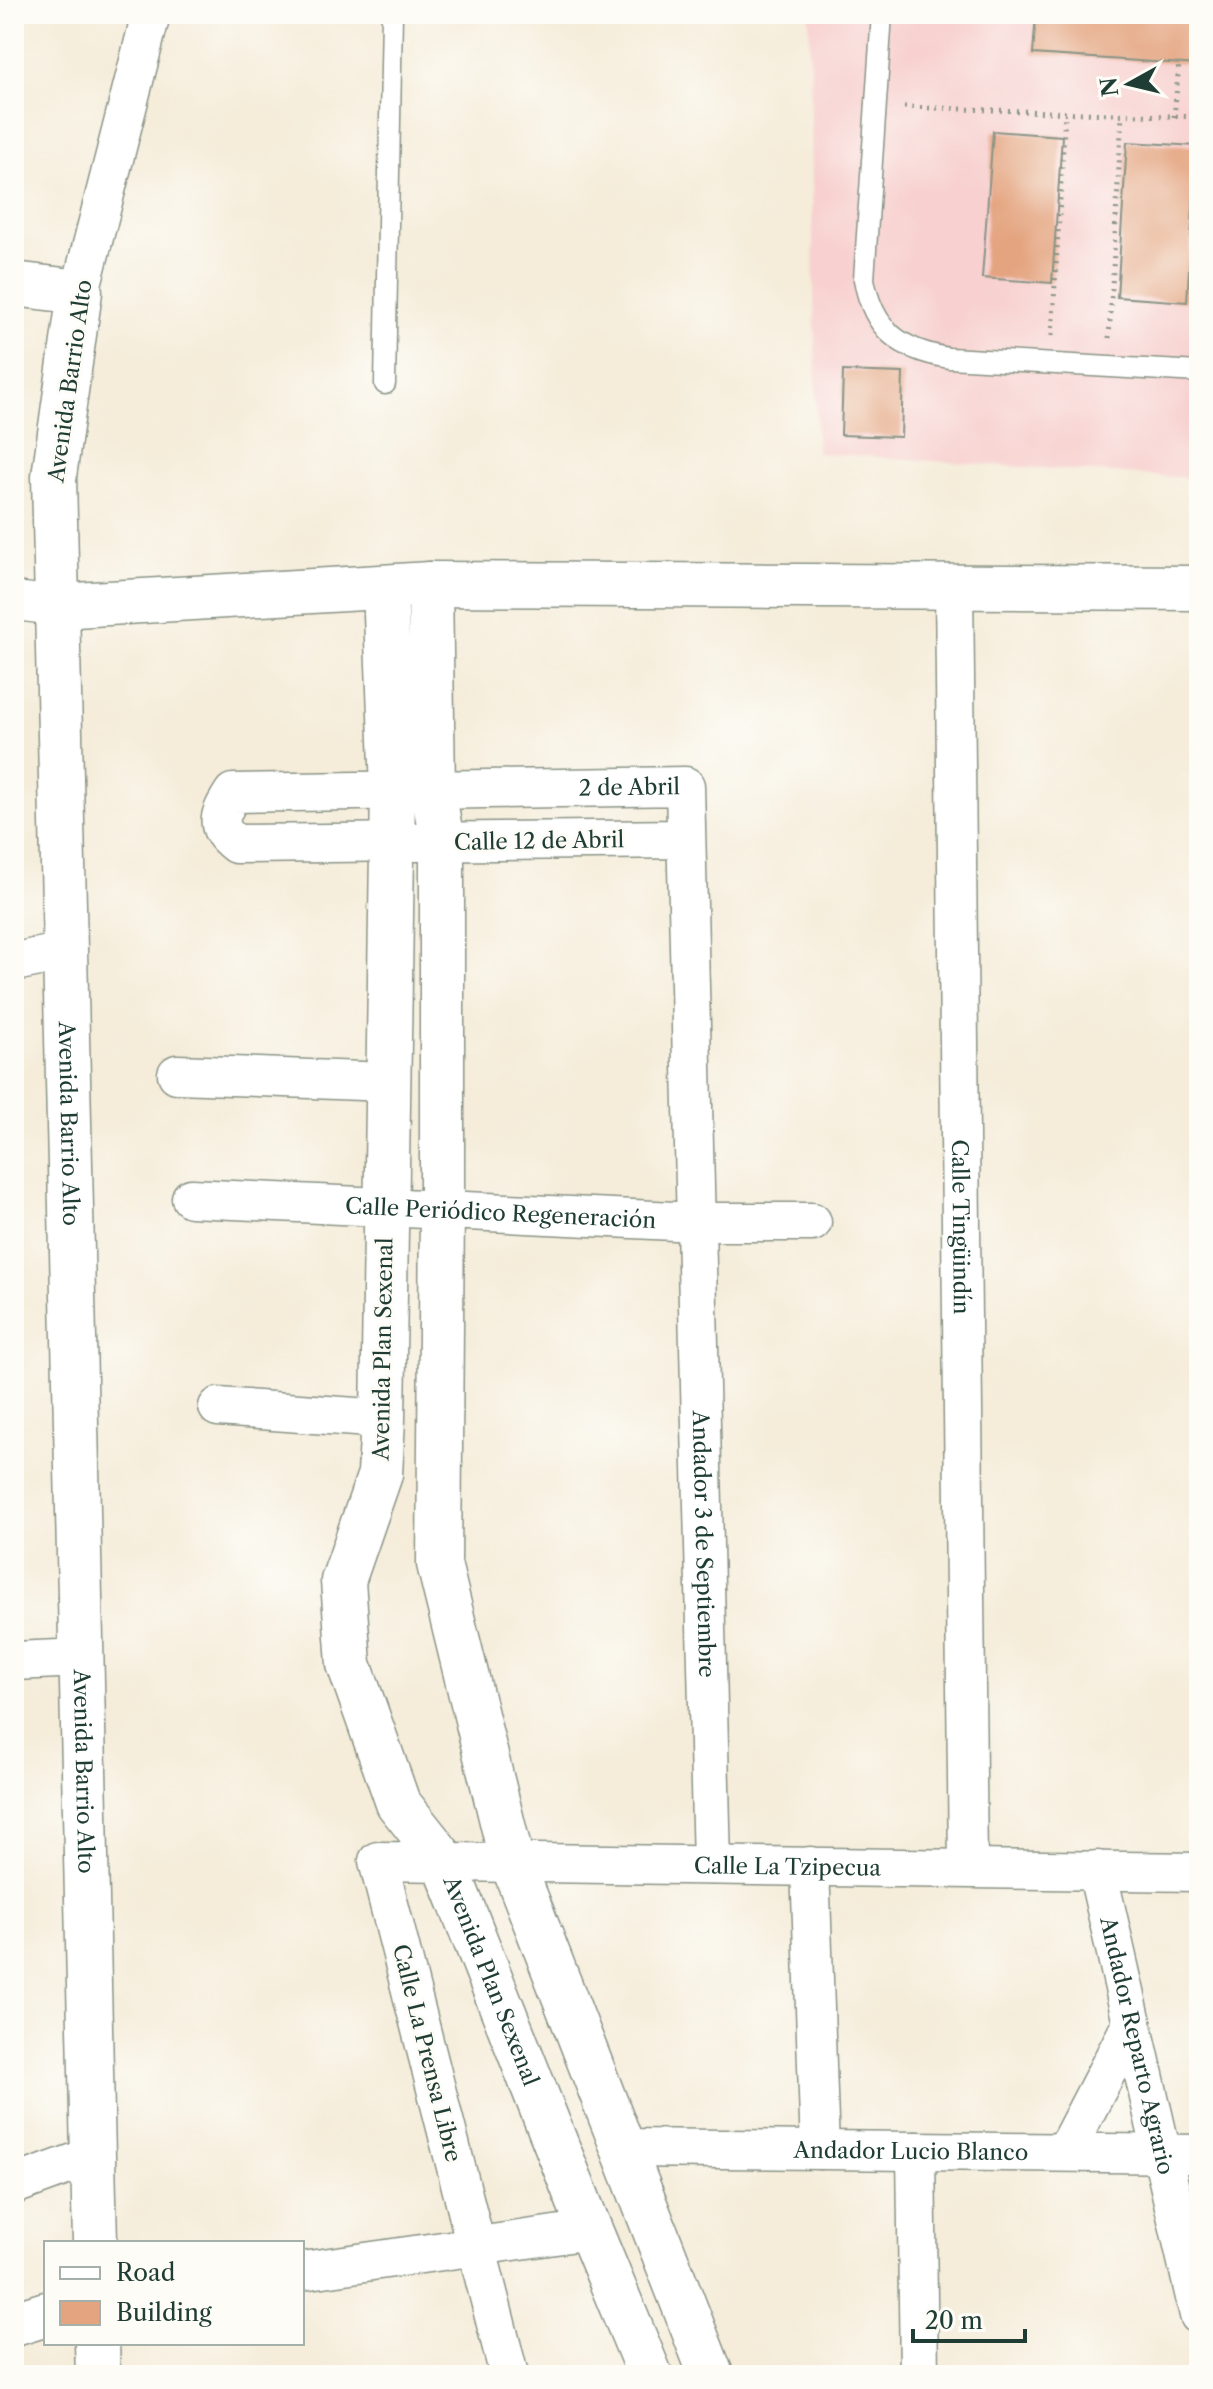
<svg xmlns="http://www.w3.org/2000/svg" width="1213" height="2389" font-family="'Libre Caslon Text',serif">
	<rect width="100%" height="100%" fill="#fdfcf7"/>
	<filter id="ink" filterUnits="userSpaceOnUse"><feTurbulence type="fractalNoise" baseFrequency=".0125" numOctaves="2"/><feDisplacementMap in="SourceGraphic" scale="16" xChannelSelector="R" yChannelSelector="G"/><feConvolveMatrix kernelMatrix="1 2 1 2 8 2 1 2 1" color-interpolation-filters="sRGB"/></filter>
	<filter id="wash" filterUnits="userSpaceOnUse"><feTurbulence type="fractalNoise" baseFrequency=".006" numOctaves="4" result="noise"/><feDisplacementMap in="SourceGraphic" scale="32" xChannelSelector="R" yChannelSelector="G"/><feGaussianBlur stdDeviation="1.8" result="paint"/><feColorMatrix in="noise" values="0 0 0 0 0 0 0 0 0 0 0 0 0 0 0 0 0 1.4 0 .05"/><feComposite in="paint" operator="in"/></filter>
	<g filter="url(#wash)">
		<rect width="100%" height="100%" fill="#f5ecd9"/>
		<path fill="#f7d0cf" d="M809 14H1199V479L817 453Z"/>
		<g id="blocks">
			<path fill="#e4a480" d="M1036 14H1199V65L1033 54Z
				M993 131 1062 136 1052 283 982 278Z
				M1127 142 1197 146 1187 302 1117 297Z
				M843 371 903 373 901 437 841 435Z"/>
		</g>
	</g>
	<g filter="url(#ink)">
		<use href="#blocks" fill-opacity="0" stroke="#8a9486" stroke-width="2"/>
		<g fill="none" stroke-linecap="round" stroke-linejoin="round">
			<defs>
				<path id="service" d="M882 14 864 279C873 330 900 350 949 358L1199 372
					M385 384 392 14"/>
				<g id="minor">
					<path d="M80 292 151 14"/>
					<path id="s1" d="M954 585 968 1868"/>
					<path d="M14 601 58 606"/>
					<path id="s2" d="M686 839 236 844C213 827 219 815 233 793L685 786 712 1865"/>
					<path d="M14 962 65 952"/>
					<path d="M177 1074 388 1082"/>
					<path id="s3" d="M191 1198 696 1222H812"/>
					<path d="M218 1407 383 1419"/>
					<path d="M14 1661 82 1658"/>
					<path d="M810 1866 820 2150"/>
					<path id="s4" d="M1097 1870 1199 2315"/>
					<path id="s5" d="M623 2148 1199 2154"/>
					<path d="M916 2151 919 2375"/>
					<path d="M1065 2152 1132 2023"/>
					<path d="M14 2185 93 2156"/>
					<path d="M302 2271 590 2230"/>
					<path id="s6" d="M509 2375 378 1861 1199 1872"/>
				</g>
				<g id="tertiary">
					<path id="s7" d="M14 284 80 292 54 476 95 2243"/>
					<path d="M430 584 433 789 442 842V1208L439 1564 512 1862 711 2375"/>
					<path id="s8" d="M385 589 393 789 383 1419 380 1474 343 1581 349 1664 398 1803 444 1861 590 2230 650 2375"/>
					<path d="M58 606 430 584 1199 588"/>
					<path d="M14 2324 46 2314"/>
					<path d="M97 2343 98 2375"/>
				</g>
			</defs>
			<use href="#service" stroke="#8a9486" stroke-width="23"/>
			<use href="#minor" stroke="#8a9486" stroke-width="41"/>
			<use href="#tertiary" stroke="#8a9486" stroke-width="47"/>
			<path stroke="#8a9486" stroke-width="5" stroke-dasharray="2 6" stroke-linecap="butt" d="M904 107 1199 117
				M1174 117 1179 64
				M1052 336 1065 113
				M1109 338 1122 115"/>
			<use href="#service" stroke="#fff" stroke-width="20"/>
			<use href="#minor" stroke="#fff" stroke-width="38"/>
			<use href="#tertiary" stroke="#fff" stroke-width="44"/>
		</g>
	</g>
	<g text-anchor="middle" dominant-baseline="central" stroke-width="6" stroke-linejoin="round" paint-order="stroke">
		<g font-size="22" fill="#1f3d34" stroke="#fdfcf7">
			<text transform="translate(70 381) rotate(-82)">Avenida Barrio Alto</text>
			<text stroke="none"><textPath href="#s2" startOffset="906">2 de Abril</textPath></text>
			<text transform="translate(539 841) rotate(-1)">Calle 12 de Abril</text>
			<text stroke="none"><textPath href="#s7" startOffset="900">Avenida Barrio Alto</textPath></text>
			<text stroke="none"><textPath href="#s3" startOffset="310">Calle Periódico Regeneración</textPath></text>
			<text stroke="none"><textPath href="#s1" startOffset="642">Calle Tingüindín</textPath></text>
			<text transform="translate(383 1349) rotate(-89)">Avenida Plan Sexenal</text>
			<text stroke="none"><textPath href="#s2" startOffset="1720">Andador 3 de Septiembre</textPath></text>
			<text stroke="none"><textPath href="#s7" startOffset="1548">Avenida Barrio Alto</textPath></text>
			<text stroke="none"><textPath href="#s6" startOffset="940">Calle La Tzipecua</textPath></text>
			<text stroke="none"><textPath href="#s8" startOffset="1432">Avenida Plan Sexenal</textPath></text>
			<text stroke="none"><textPath href="#s4" startOffset="180">Andador Reparto Agrario</textPath></text>
			<text transform="translate(427 2053) rotate(76)">Calle La Prensa Libre</text>
			<text stroke="none"><textPath href="#s5" startOffset="288">Andador Lucio Blanco</textPath></text>
		</g>
	</g>
	<rect width="1213" height="2389" fill="none" stroke="#fdfcf7" stroke-width="48"/>
	<rect x="44" y="2241" width="260" height="104" fill="#fdfcf7" stroke="#a4b0a9" stroke-width="2"/>
	<rect x="60" y="2267" width="40" height="12" fill="#ffffff" stroke="#a4b0a9" stroke-width="2"/>
	<text x="116" y="2281" font-size="24" fill="#1f3d34">Road</text>
	<rect x="60" y="2301" width="40" height="24" fill="#e4a480" stroke="#a4b0a9" stroke-width="2"/>
	<text x="116" y="2321" font-size="24" fill="#1f3d34">Building</text>
	<g transform="translate(1129 84) rotate(262)" stroke="#fdfcf7" stroke-width="6" paint-order="stroke">
	<path d="M0-6L14 30L0 20L-14 30Z" fill="#1f3d34"/>
	<text y="-12" font-size="22" font-weight="bold" text-anchor="middle" fill="#1f3d34">N</text>
	</g>
	<path d="M913 2329v12h112v-12" fill="none" stroke="#1f3d34" stroke-width="4"/>
	<text x="925" y="2329" font-size="24" fill="#1f3d34" stroke="#fdfcf7" stroke-width="6" paint-order="stroke">20 m</text>
</svg>
